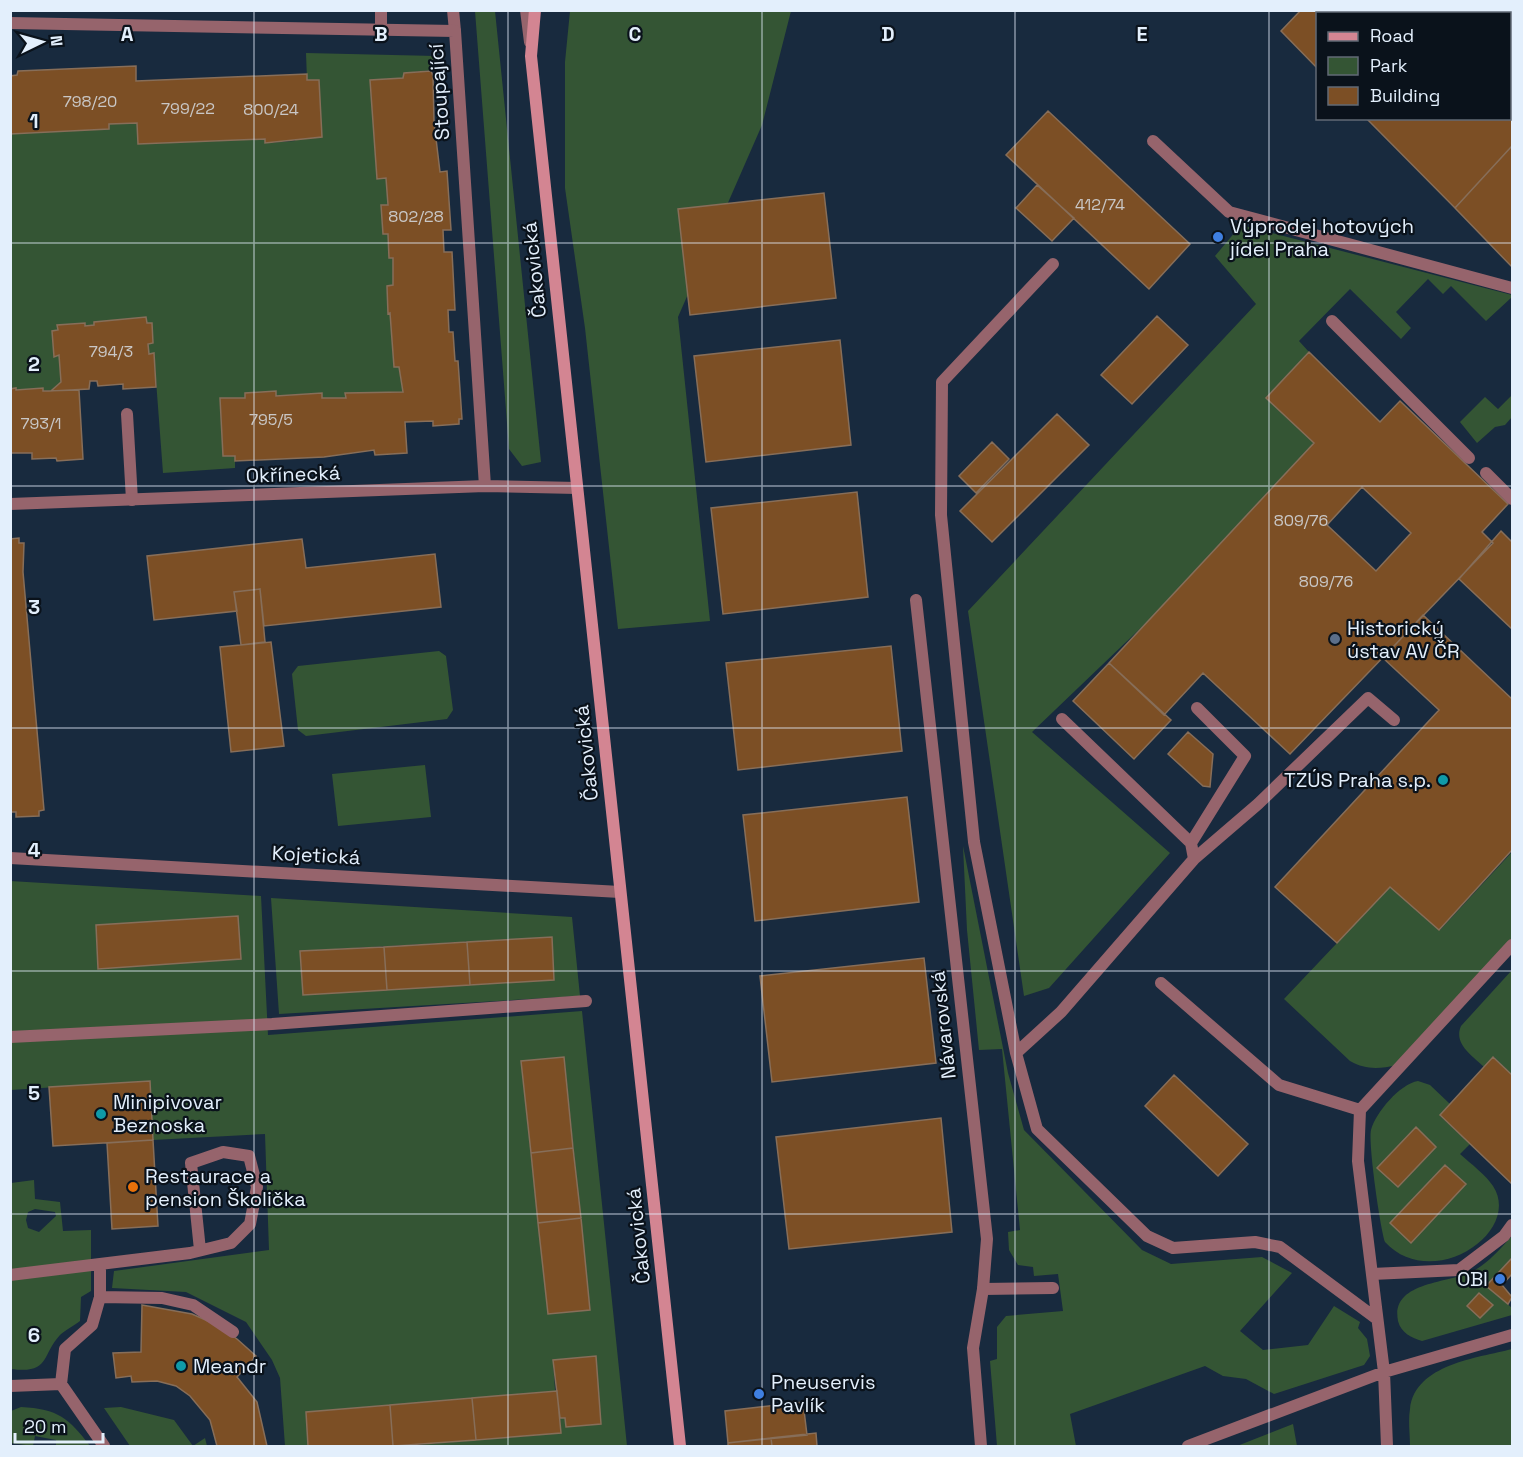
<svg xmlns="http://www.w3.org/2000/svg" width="1523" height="1457" font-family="'Space Grotesk',sans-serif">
	<rect width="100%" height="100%" fill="#182a3e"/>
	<path fill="#345534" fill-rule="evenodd" d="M475 11H495L541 462 522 466 509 449Z
		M570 11H791L762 125 678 317 710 621 618 629 585 328 565 188V62Z
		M306 53 436 56 442 69 404 73 403 78 370 80 377 178H386L388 205 381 206 383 233 388 234 389 258H393V285L387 286 388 313H390L394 367H399L403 392 346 393V398H322L321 393 276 396V392L245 393V398H220L223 456H235V468L163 473 154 354H149L148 344 153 343 152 323H147L146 318 94 322V325L85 326V323L58 325V330L52 332 54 357 59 355 61 382 51 391 11 389V134L108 129 109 124 137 123 139 144 265 139 266 143 295 141 319 80H307Z
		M1241 225 1512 295V297L1486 321 1451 286 1443 294 1428 279 1396 312 1411 328 1401 339 1350 289 1299 341 1309 352 1266 398 1314 443 1148 621 1032 732 1170 853 1049 988 1024 996 968 611 1256 304 1215 256Z
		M1512 395V417L1505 425 1495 427 1477 443 1460 422 1485 397 1498 409Z
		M439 651 446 656 453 710 447 719 306 736 298 730 292 674 298 666Z
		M425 765 431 817 338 826 332 774Z
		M963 846 1008 1073 1024 1130 1142 1250 1171 1264 1262 1257 1292 1273 1240 1331 1263 1350 1308 1345 1334 1306 1360 1322 1358 1328 1367 1339 1370 1356 1364 1365 1274 1394 1246 1379 1223 1376 1205 1366 1070 1414 1076 1446H997L990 1361 997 1359V1327L1006 1316 1063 1311 1058 1274 1034 1276 1033 1267 1018 1265 1009 1250 1008 1232 1020 1230 1002 1049 979 1050 967 930Z
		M1512 852V944L1397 1065C1379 1069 1366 1070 1350 1061L1284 999 1390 887 1440 930Z
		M10 881 261 896 268 1035 582 1011 627 1446H404L561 1433 560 1418H565L566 1427 601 1424 595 1356 553 1360 555 1390 557 1391 306 1412 308 1446H285L280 1378 272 1360 246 1322 186 1292 112 1288 114 1271 269 1250 265 1134 153 1140 149 1081 11 1090ZM238 916 98 968 96 926ZM564 1057 590 1309 548 1314 521 1061Z
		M271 898 572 917 580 996 279 1014ZM552 937 303 994 300 951Z
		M1512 970V1075L1494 1057 1484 1067C1473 1056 1453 1044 1461 1026Z
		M1418 1081 1430 1085 1450 1104 1440 1116 1470 1144 1460 1154C1471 1164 1486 1175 1493 1186 1523 1232 1432 1293 1385 1242 1380 1227 1368 1143 1371 1130 1376 1112 1400 1084 1418 1081ZM1415 1128 1436 1147 1398 1187 1378 1168ZM1446 1165 1465 1184 1411 1242 1390 1223Z
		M34 1180 35 1199 60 1202 63 1231 91 1230V1291L81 1297 80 1321C74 1326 65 1330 60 1335 41 1356 50 1374 11 1369V1183ZM35 1209 55 1212 56 1216 39 1232 28 1228 26 1220 28 1212Z
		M1512 1236V1257L1487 1286 1512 1308V1315L1422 1341C1412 1338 1401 1333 1398 1321 1390 1280 1452 1284 1475 1270 1489 1262 1501 1248 1512 1236Z
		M1512 1349V1446H1410C1410 1434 1408 1421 1410 1409 1415 1364 1478 1358 1512 1349Z
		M21 1407C58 1409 69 1418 90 1446H56V1440L35 1436 33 1446 11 1443V1411Z
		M121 1407 174 1420 193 1446 205 1438 207 1446H130L104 1408Z
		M1293 1424 1297 1446H1237Z"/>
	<path fill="#7c4f25" stroke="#876e59" stroke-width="1.5" fill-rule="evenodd" d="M1301 10H1418L1415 14H1318V69L1281 31Z
		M1418 10H1482L1485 14H1415Z
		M1510 38 1512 41V146L1455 208 1366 118H1510Z
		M136 66V81L307 74V80H319L322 137 265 143V139L138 144 137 123 109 124V129L10 134V76L17 75 18 71Z
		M431 71 433 76 434 122 440 172 447 171 451 230H443L444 252H452L455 310H448L449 332H453L455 361H458L462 419H459V424L433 426V421L405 422 407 453 375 455 374 450 324 457 235 461V456H223L220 398H245V393L276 391V396L322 393V398H346L345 393 403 392 399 367H394L390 313 388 314 387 286 393 285V258H389L388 234H383L381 205H388L386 178 377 179 370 80 403 78 404 73Z
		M1048 111 1190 244 1149 289 1006 155Z
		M1512 146V267L1455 208Z
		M1037 185 1074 218 1052 241 1016 208Z
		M824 193 836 298 690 315 678 209Z
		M1157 316 1188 345 1132 404 1101 375Z
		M146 317 147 323H152L153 343 148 344 149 354 154 353 156 387 123 389V384L98 386 97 381H90L89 389 51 391 61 382 59 355 54 357 52 331 58 330 57 325 85 323V326L94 325V322Z
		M840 340 851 445 706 462 694 356Z
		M1309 352 1380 422 1400 401 1508 504 1482 532 1493 543 1290 754 1203 673 1164 715 1109 663 1314 443 1266 398ZM1362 487 1411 533 1376 571 1327 525Z
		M16 388V390L43 388V391L79 390 83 459 57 461 56 458 32 459V453H10V389Z
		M1057 414 1089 445 992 542 960 511Z
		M992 442 1009 459 976 493 959 476Z
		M857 492 868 597 723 614 711 508Z
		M1501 531 1512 542V629L1459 579Z
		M19 538V543H24L23 572 44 810 39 811V816L16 817V812H10V539Z
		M302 539 306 568 435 554 441 607 264 626 260 589 234 592 237 611 154 620 147 556Z
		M260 589 265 642 241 645 234 592Z
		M1423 615 1512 699V850L1439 930 1390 887 1337 943 1275 887 1439 710 1383 658Z
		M271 642 284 746 231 752 220 647Z
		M891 646 902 751 738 770 726 663Z
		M1109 663 1171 720 1134 759 1073 701Z
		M1188 732 1213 754 1210 787 1203 786 1168 754Z
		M907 797 919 902 755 921 743 815Z
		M238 916 241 959 98 969 96 925Z
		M552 937 554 980 470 985 467 942Z
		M467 942 470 985 387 990 384 947Z
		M384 947 387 990 303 995 300 951Z
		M924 958 936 1063 772 1082 760 976Z
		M564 1057 573 1148 531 1153 521 1061Z
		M1493 1057 1512 1075V1184L1440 1115Z
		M1174 1075 1248 1144 1218 1176 1145 1106Z
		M150 1081 153 1140 53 1146 49 1087Z
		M941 1118 952 1232 789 1249 776 1137Z
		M1416 1127 1436 1147 1398 1187 1377 1168Z
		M153 1140 158 1226 112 1229 107 1143Z
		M573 1148 581 1218 538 1223 531 1153Z
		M1445 1165 1466 1184 1411 1243 1390 1223Z
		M581 1218 590 1310 548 1314 538 1223Z
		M1512 1258V1274L1502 1285 1512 1297 1508 1304 1486 1286Z
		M1479 1293 1493 1305 1480 1318 1467 1306Z
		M142 1305 192 1314 217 1325 237 1339 256 1356 237 1377 257 1402 267 1446H217L210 1420 190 1396 176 1386 157 1381 132 1382 131 1376 116 1378 113 1353 141 1352Z
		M596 1356 601 1424 566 1427 565 1418H560L553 1360Z
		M557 1391 561 1433 476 1440 472 1398Z
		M472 1398 476 1440 393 1446 390 1405Z
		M803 1402 807 1435 728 1443 725 1411Z
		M390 1405 393 1446H308L306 1412Z
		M816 1433 817 1446H772L771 1438Z
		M771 1438 772 1446H728V1443Z"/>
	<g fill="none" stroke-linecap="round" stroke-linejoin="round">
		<path stroke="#96646c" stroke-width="12" d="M453 10 455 31
			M381 31V10
			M1153 141 1229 212 1512 288
			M1053 264 942 382 941 515 974 842 1016 1053 1037 1129 1147 1236 1173 1248 1255 1242 1280 1247 1377 1319
			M1332 321 1469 458
			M127 414 132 500
			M1486 473 1512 499
			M1062 719 1191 843 1194 859
			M1191 843 1245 756 1197 708
			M1161 983 1279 1085 1360 1110
			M10 1037 272 1024 586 1001
			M1016 1053 1061 1012 1194 859 1258 804 1368 698 1394 720
			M1372 1274 1459 1270 1504 1236 1512 1225
			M10 1275 190 1253 231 1243 250 1224 257 1187 249 1156 223 1152 191 1163 200 1250
			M983 1289 1053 1288
			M100 1297 162 1298 193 1305 233 1332
			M61 1384 65 1349 92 1325 100 1297V1264
			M10 1386 61 1384 104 1446
			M1188 1446 1384 1372 1512 1335
			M1387 1446 1384 1372 1358 1161 1360 1110 1512 945"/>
		<path stroke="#96646c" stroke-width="12" d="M526 10 530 42
			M10 23 455 31 485 486
			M10 504 485 486 577 488
			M916 600 987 1239 983 1289 973 1348 981 1446
			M10 858 620 892"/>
		<path stroke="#d38592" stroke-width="12" d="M535 10 531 56 680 1446"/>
	</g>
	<path fill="none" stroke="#e3effc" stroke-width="1.5" stroke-opacity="0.55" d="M254 10V1446M508 10V1446M762 10V1446M1015 10V1446M1269 10V1446M10 243H1512M10 486H1512M10 728H1512M10 971H1512M10 1214H1512"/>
	<g fill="#3f7fe0" stroke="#0a121b" stroke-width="2">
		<circle cx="1218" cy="237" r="6"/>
		<circle cx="1500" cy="1279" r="6"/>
		<circle cx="759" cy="1394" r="6"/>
	</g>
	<circle fill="#5c6f8a" stroke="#0a121b" stroke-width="2" cx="1335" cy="639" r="6"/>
	<g fill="#0f9aa8" stroke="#0a121b" stroke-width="2">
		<circle cx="1443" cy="780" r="6"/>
		<circle cx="101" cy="1114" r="6"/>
		<circle cx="181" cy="1366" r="6"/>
	</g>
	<circle fill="#e8710a" stroke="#0a121b" stroke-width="2" cx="133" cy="1187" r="6"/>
	<g text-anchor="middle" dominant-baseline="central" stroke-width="4.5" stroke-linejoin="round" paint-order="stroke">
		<g font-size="16" fill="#c9c7c6">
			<text x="90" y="101">798/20</text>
			<text x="188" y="108">799/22</text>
			<text x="271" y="109">800/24</text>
			<text x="1100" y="204">412/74</text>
			<text x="416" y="216">802/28</text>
			<text x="111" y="351">794/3</text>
			<text x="271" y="419">795/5</text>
			<text x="41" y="423">793/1</text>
			<text x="1301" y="520">809/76</text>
			<text x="1326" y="581">809/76</text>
		</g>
		<g font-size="20" fill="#e3effc" stroke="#0a121b">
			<text transform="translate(439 92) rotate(-94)">Stoupající</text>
			<text transform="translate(534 270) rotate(-96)">Čakovická</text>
			<text transform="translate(293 474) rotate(-2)">Okřínecká</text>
			<text transform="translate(586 753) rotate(-96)">Čakovická</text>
			<text transform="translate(316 855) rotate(3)">Kojetická</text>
			<text transform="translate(943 1025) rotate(-96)">Návarovská</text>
			<text transform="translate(638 1236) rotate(-96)">Čakovická</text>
		</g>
		<g font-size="20" fill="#e3effc" stroke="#0a121b" text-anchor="start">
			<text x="1230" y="226">Výprodej hotových<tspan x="1230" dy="23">jídel Praha</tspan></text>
			<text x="1347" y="628">Historický<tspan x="1347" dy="23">ústav AV ČR</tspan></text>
			<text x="1431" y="780" text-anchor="end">TZÚS Praha s.p.</text>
			<text x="113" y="1102">Minipivovar<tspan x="113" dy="23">Beznoska</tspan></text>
			<text x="145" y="1176">Restaurace a<tspan x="145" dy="23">pension Školička</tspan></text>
			<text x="1488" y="1279" text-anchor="end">OBI</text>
			<text x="193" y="1366">Meandr</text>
			<text x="771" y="1382">Pneuservis<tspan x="771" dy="23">Pavlík</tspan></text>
		</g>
	</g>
	<g font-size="20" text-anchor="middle" font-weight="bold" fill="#e3effc" stroke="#0a121b" stroke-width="4.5" stroke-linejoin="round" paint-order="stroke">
		<text x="127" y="41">A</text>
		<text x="381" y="41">B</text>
		<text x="635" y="41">C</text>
		<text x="888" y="41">D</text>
		<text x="1142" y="41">E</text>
		<text x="34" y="128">1</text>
		<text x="34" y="371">2</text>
		<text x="34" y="614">3</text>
		<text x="34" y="857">4</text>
		<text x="34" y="1100">5</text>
		<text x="34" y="1342">6</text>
	</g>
	<rect width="1523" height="1457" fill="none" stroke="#e3effc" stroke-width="24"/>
	<rect x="1316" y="12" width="195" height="108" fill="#0a121b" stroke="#616a75" stroke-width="1.5"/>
	<rect x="1328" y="32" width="30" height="9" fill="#d38592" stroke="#616a75" stroke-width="1.5"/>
	<text x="1370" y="42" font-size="18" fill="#e3effc">Road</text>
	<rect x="1328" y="57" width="30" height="18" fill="#345534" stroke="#616a75" stroke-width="1.5"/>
	<text x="1370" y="72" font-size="18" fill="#e3effc">Park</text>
	<rect x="1328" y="87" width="30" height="18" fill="#7c4f25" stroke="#616a75" stroke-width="1.5"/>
	<text x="1370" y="102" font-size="18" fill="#e3effc">Building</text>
	<g transform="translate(42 42) rotate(85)" stroke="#0a121b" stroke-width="4.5" paint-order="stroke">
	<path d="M0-4.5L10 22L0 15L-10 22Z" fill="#e3effc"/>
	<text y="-9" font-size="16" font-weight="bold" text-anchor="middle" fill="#e3effc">N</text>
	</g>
	<path d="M15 1433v9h88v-9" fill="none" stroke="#e3effc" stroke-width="3"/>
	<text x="24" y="1433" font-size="18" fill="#e3effc" stroke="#0a121b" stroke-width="4.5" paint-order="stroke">20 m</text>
</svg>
